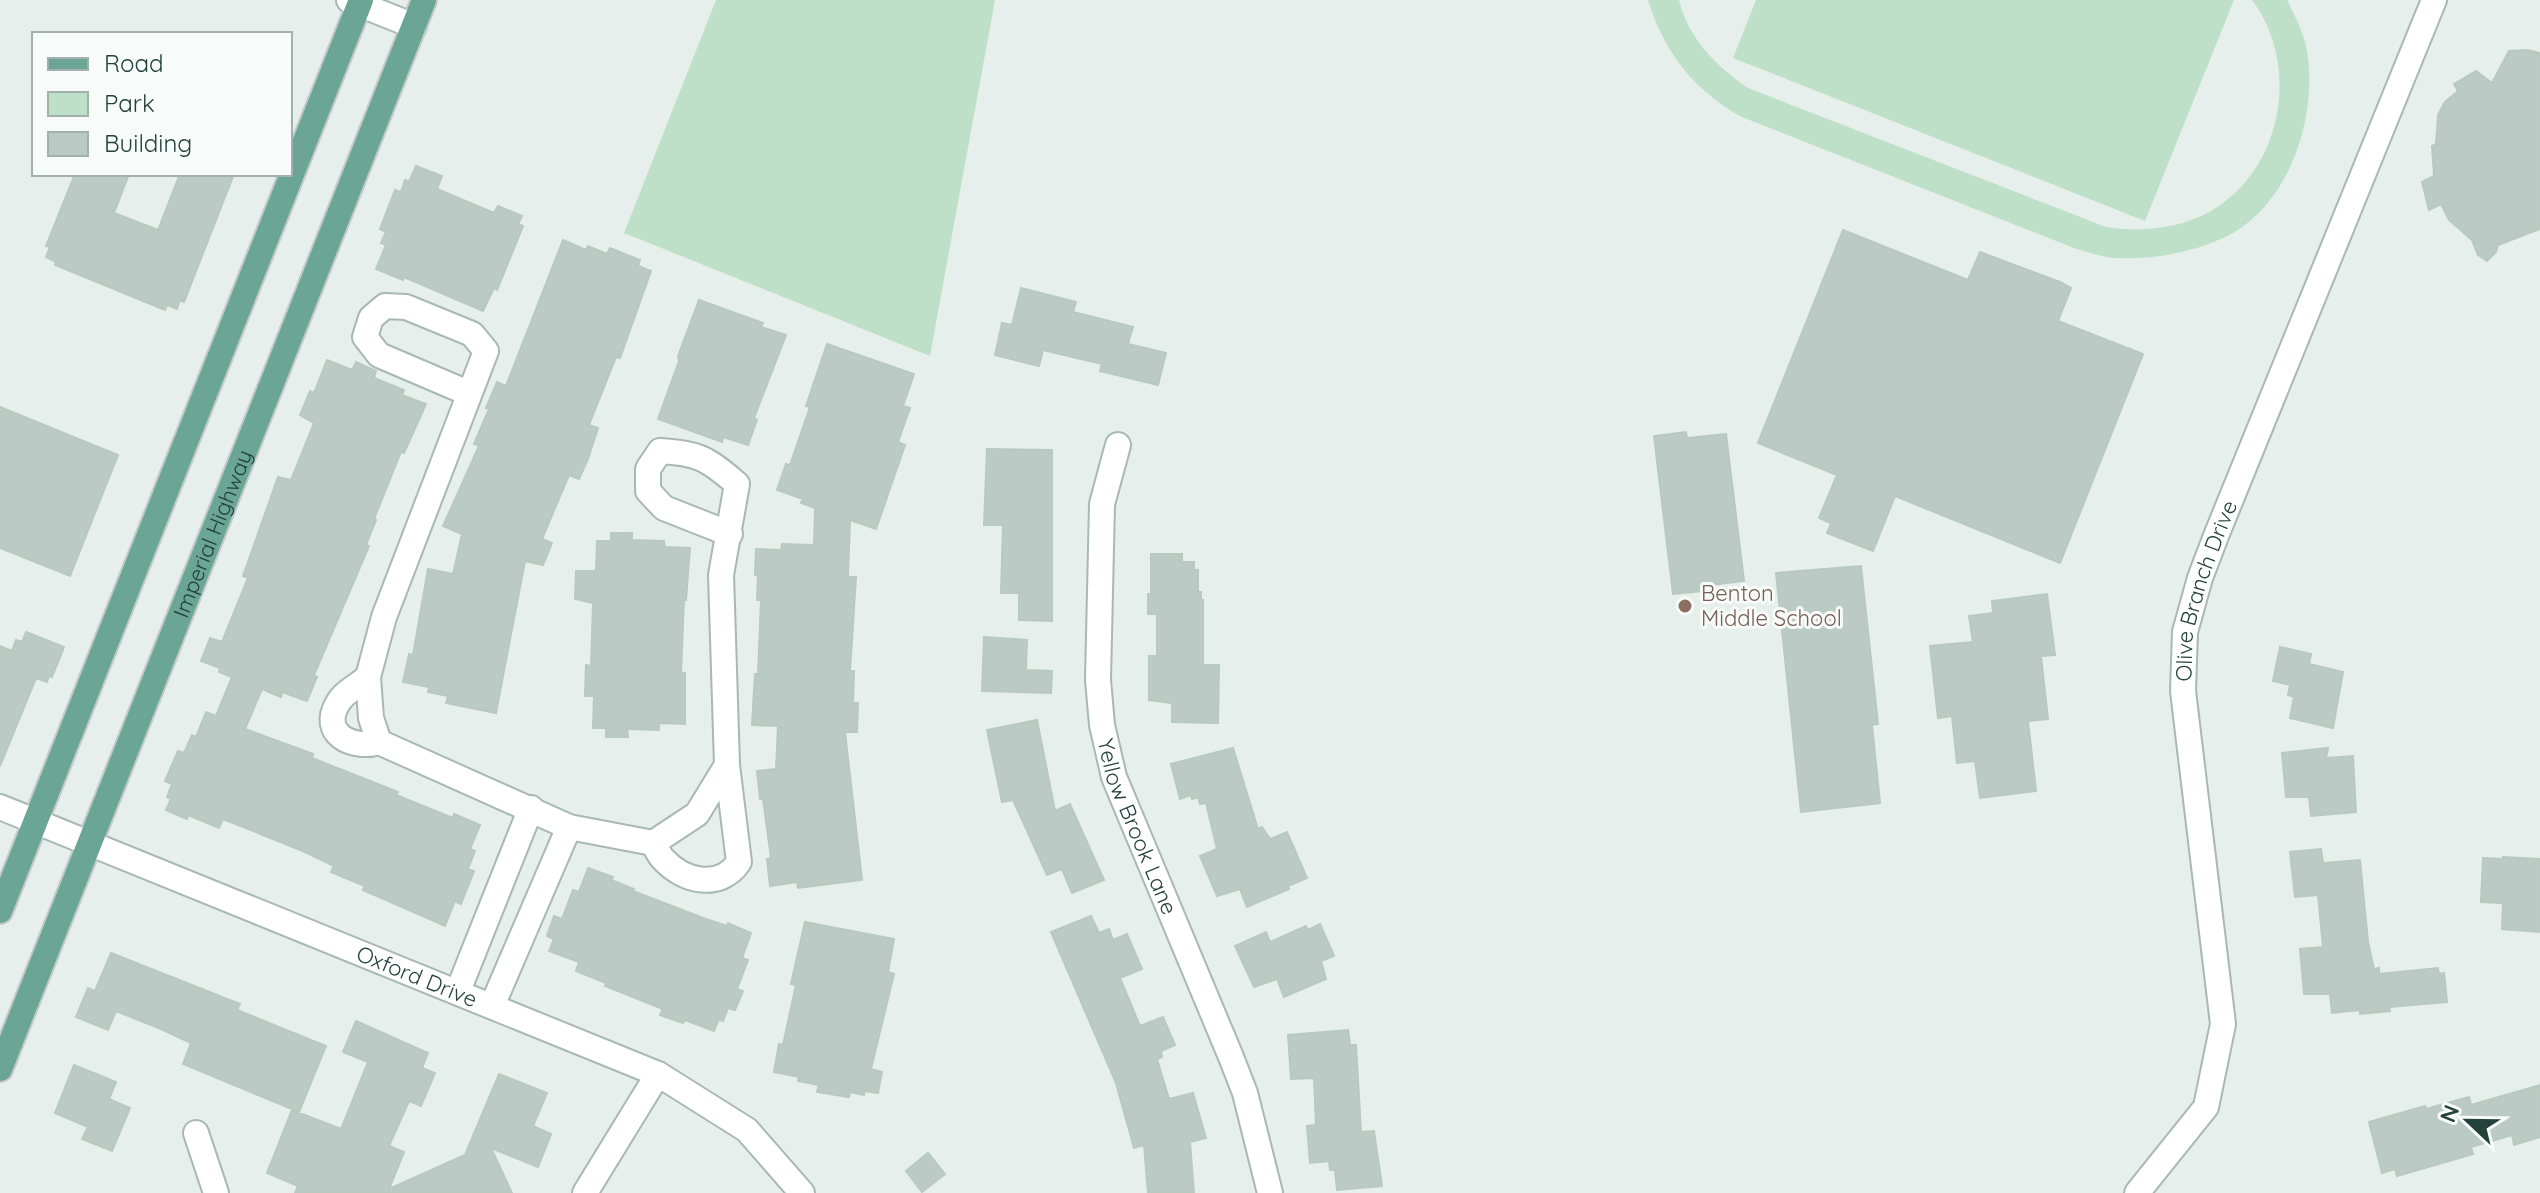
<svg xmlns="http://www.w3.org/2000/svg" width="2540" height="1193" font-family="Quicksand,sans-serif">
	<rect width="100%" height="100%" fill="#e6efeb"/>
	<path fill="#bfe0c8" d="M716 0H995L930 356 624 233Z
		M1648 0H1679C1688 38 1716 66 1748 88L2106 227C2144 233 2190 228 2223 203 2285 157 2298 61 2252 0H2287C2295 16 2304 33 2307 51 2318 114 2291 200 2233 233 2198 252 2154 260 2115 258 2101 257 2087 252 2074 248L1742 117C1694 91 1664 52 1648 0Z
		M1756 0H2234L2145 221 1733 58Z"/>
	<path fill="#bbcac4" stroke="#b8c9c2" stroke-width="2" d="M2527 50 2540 53V229L2498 245 2496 252 2487 261 2478 255 2472 240 2449 220 2441 204 2429 210 2422 182 2434 176 2432 146 2436 144 2438 115 2445 102 2458 91 2454 84 2476 71 2492 83 2509 51Z
		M416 166 442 176 437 189 494 213 498 206 522 216 518 224 523 226 497 290 494 288 483 311 404 277 403 280 376 269 386 245 381 243 386 232 380 229 395 190 401 192 405 180 409 182Z
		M75 174H129L114 213 158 230 180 174H234L184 302 180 300 177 309 167 305 165 310 55 265 56 262 46 257 50 247 46 246Z
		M1843 230 1968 280 1980 252 2060 282 2071 288 2058 321 2143 354 2060 563 1895 496 1873 551 1827 533 1831 523 1819 518 1837 475 1758 443Z
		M563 240 586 250 588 246 607 254 610 248 640 260 638 266 651 271 620 358 616 357 589 425 598 428 588 459 579 479 569 475 542 539 552 543 543 565 525 561 496 713 446 703 448 696 428 692 429 687 403 682 409 654 413 655 428 569 453 574 462 534 443 526 479 446 474 444 489 409 486 408 497 382 506 386Z
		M1021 288 1076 302 1073 312 1133 327 1128 344 1166 353 1158 385 1100 371 1102 364 1043 350 1039 366 995 355 1002 323 1012 325Z
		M699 300 763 323 761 327 786 335 754 418 757 420 748 445 723 437 722 442 658 419 679 361 678 356Z
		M827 344 914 374 903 406 910 408 898 442 905 445 876 529 850 520 848 577H856L850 671H854L853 703H858L857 732H845L862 880 798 888 797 882 770 886 767 859 771 858 763 799H760L757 771 776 769 778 726 752 725 755 674H758L761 600H757L758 575H755L756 549 781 550 782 544 814 545 815 508 801 503 803 499 777 490 786 464 790 465 810 407 806 406Z
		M327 360 352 370 356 362 376 371 374 378 404 390 402 395 426 404 404 453 401 452 374 519 376 520 366 545 369 546 314 675 317 677 307 701 282 692 281 697 262 689 245 729 313 754 312 758 398 792 396 795 453 818 454 814 480 825 470 849 475 851 468 869 474 871 461 904 455 901 445 926 363 890 365 886 331 872 334 866 305 852 223 819 219 828 188 815 187 819 166 810 171 799 167 797 172 784 165 781 178 751 184 753 192 735 196 737 206 712 216 716 232 677 219 672 220 668 201 661 210 638 222 642 248 578 243 576 278 477 291 480 314 423 300 415 310 391 314 393Z
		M0 407 118 455 70 576 0 548Z
		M1686 432 1687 438 1726 434 1744 581 1703 586V591L1673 594 1654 436Z
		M987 449 1052 450V621L1019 620V593H1001L1003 525H984Z
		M611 533H632V540L664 541 665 547 690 548 686 600H684L681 673H685V724L659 723V730L627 729 628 737H606V728H593L594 696H585L586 665 591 666 593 603 575 599 576 571H596L597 541H611Z
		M1151 554H1182V562H1194V570H1198V592H1201V600H1203V665H1219L1218 723 1172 722V703L1149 700V656H1157V614H1148V594H1151Z
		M1861 566 1878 724 1872 725 1880 803 1801 812 1776 573Z
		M2047 594 2055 655 2041 656 2048 719 2028 721 2036 791 1980 798 1975 761 1957 763 1952 716 1938 718 1930 646 1973 642 1969 616 1993 613 1992 601Z
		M26 632 64 647 52 677 49 676 47 682 36 678 0 766V646L12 651 16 640 22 642Z
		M984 637 1027 640 1026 670 1052 671 1051 693 982 691Z
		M2280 647 2311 654 2309 664 2343 672 2333 728 2290 718 2294 697 2288 695 2290 685 2273 681Z
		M1037 720 1055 811 1070 804 1104 880 1072 893 1062 869 1047 875 1013 800 1002 802 987 730Z
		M1233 748 1258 829 1262 827 1270 839 1287 832 1307 878 1288 886 1289 889 1247 907 1240 889 1217 896 1200 856 1217 849 1206 803 1200 804 1198 797 1192 799 1191 795 1180 799 1171 764Z
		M2328 748 2326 758 2353 756 2356 812 2311 816 2309 797H2286L2282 753Z
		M2321 849 2323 863 2360 860 2368 942 2374 969 2379 968V974L2438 968 2439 974 2444 973 2447 1002 2389 1007 2390 1011 2360 1014V1010L2332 1013 2330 994H2304L2300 949 2323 947 2318 895 2295 897 2290 852Z
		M2503 857 2540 859V932L2502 929 2503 903 2481 902 2483 858 2503 859Z
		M588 868 613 877 611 880 634 889 633 891 703 918 727 926 728 923 751 933 742 958 748 960 737 989 743 991 735 1010 728 1008 723 1021 719 1019 714 1031 685 1020 683 1023 660 1015 663 1009 605 986 606 983 576 971 579 962 549 951 554 939 547 936 554 916 562 919 573 890 579 892Z
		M1091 916 1099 933 1109 929 1113 940 1127 934 1142 969 1120 978 1140 1026 1163 1017 1175 1045 1161 1051 1162 1057 1157 1059 1169 1099 1193 1093 1206 1138 1190 1142 1194 1193H1148L1144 1145 1134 1148 1116 1083 1051 932Z
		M805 922 894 939 888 972 894 974 871 1069 882 1072 878 1093 864 1091V1095L850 1092 849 1097 817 1092 819 1085 798 1081 799 1077 774 1072 779 1044 783 1045 796 985 791 984Z
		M1320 924 1334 956 1321 961 1326 979 1284 997 1277 979 1254 987 1235 946 1266 932 1270 942 1306 926 1308 930Z
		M111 953 240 1004 237 1010 326 1046 299 1112 183 1064 191 1043 161 1029 116 1011 108 1030 76 1017 88 988 95 991Z
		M356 1021 428 1053 422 1068 435 1073 421 1106 409 1101 389 1146 404 1152 389 1189 465 1155 499 1074 547 1093 533 1126 551 1134 538 1167 491 1148 512 1193H295L298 1186 267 1173 292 1110 341 1129 368 1062 343 1052Z
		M1348 1030 1350 1045H1356L1361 1132 1374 1131 1382 1186 1337 1190 1335 1170H1330L1329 1161 1310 1163 1307 1126 1316 1125 1314 1078 1291 1079 1288 1035Z
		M74 1065 116 1082 109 1099 130 1108 112 1151 82 1139 88 1127 55 1113Z
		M2540 1085V1137L2514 1145 2512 1135 2471 1147 2473 1154 2397 1176 2395 1169 2382 1173 2369 1122 2425 1106 2426 1109 2469 1097 2471 1105Z
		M928 1153 945 1174 922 1192 906 1171Z"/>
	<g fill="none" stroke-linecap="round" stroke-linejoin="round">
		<defs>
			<g id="minor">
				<path d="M349 0 414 26"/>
				<path d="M468 393 379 355 365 337 371 318 385 306 406 307 472 334 486 351 384 617 368 677 371 718 379 742 569 827 653 843 697 814 727 765"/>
				<path id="s1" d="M1118 445 1102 504 1098 680 1102 725 1114 777 1231 1057 1245 1093 1270 1193"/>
				<path d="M368 677C359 685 343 693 338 703 319 734 353 750 379 742"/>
				<path id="s2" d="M0 807 658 1074 747 1130 802 1193"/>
				<path d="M653 843C656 848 659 855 663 859 684 882 720 890 739 862L727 765 721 575 737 484C708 459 699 453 660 451L648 469V491L664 508 730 534"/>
				<path d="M458 991 531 808"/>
				<path d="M492 1006 569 827"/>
				<path d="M196 1133 216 1193"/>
				<path d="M585 1193 658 1074"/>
				<path id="s3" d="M2137 1193 2206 1107 2223 1024 2183 691 2185 632 2200 578 2216 536 2434 0"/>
			</g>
			<g id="primary">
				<path d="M0 911 361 0"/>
				<path id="s4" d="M0 1069 424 0"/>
			</g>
		</defs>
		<use href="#minor" stroke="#a8b8b2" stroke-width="28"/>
		<use href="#primary" stroke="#c2cac8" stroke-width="28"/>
		<use href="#minor" stroke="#fff" stroke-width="24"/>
		<use href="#primary" stroke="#6aa596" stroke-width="24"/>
	</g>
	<circle fill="#8d6e63" stroke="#f7fbf9" stroke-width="3" cx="1685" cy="606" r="8"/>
	<g text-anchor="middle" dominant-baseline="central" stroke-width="6" stroke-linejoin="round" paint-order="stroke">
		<g font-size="22" fill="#24423a" stroke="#f7fbf9">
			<text stroke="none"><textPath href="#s4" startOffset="576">Imperial Highway</textPath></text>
			<text stroke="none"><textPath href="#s3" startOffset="634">Olive Branch Drive</textPath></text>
			<text stroke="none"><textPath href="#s1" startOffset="390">Yellow Brook Lane</textPath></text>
			<text stroke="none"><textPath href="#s2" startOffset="450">Oxford Drive</textPath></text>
		</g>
		<g font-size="22" fill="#785e54" stroke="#f7fbf9" text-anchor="start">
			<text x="1701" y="593">Benton<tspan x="1701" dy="25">Middle School</tspan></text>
		</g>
	</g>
	<rect x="32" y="32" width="260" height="144" fill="#f7fbf9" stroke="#a3b1ad" stroke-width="2"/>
	<rect x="48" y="58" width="40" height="12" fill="#6aa596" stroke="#a3b1ad" stroke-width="2"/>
	<text x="104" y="72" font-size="24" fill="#24423a">Road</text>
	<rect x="48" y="92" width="40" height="24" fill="#bfe0c8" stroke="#a3b1ad" stroke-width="2"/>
	<text x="104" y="112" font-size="24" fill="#24423a">Park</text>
	<rect x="48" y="132" width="40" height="24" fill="#bbcac4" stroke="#a3b1ad" stroke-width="2"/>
	<text x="104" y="152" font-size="24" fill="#24423a">Building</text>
	<g transform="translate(2468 1121) rotate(292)" stroke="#f7fbf9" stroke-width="6" paint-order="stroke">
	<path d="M0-6L14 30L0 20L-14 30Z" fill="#24423a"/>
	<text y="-12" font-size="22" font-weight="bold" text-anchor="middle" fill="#24423a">N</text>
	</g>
</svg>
